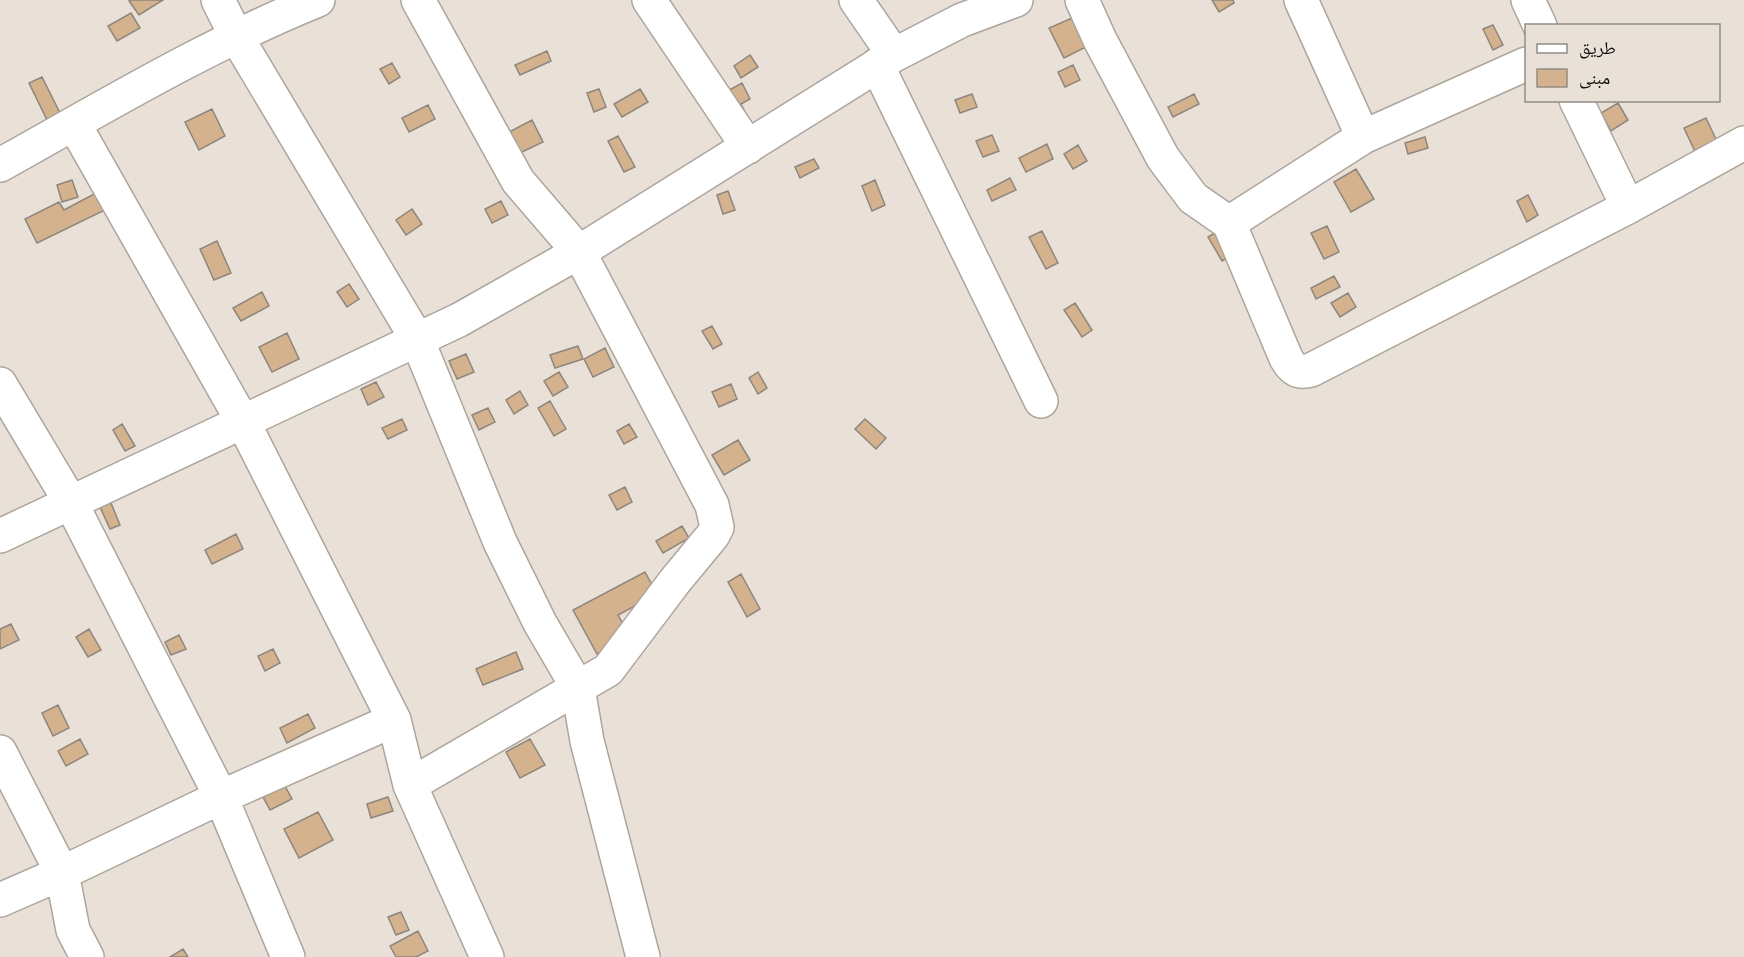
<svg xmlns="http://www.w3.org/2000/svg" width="1744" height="957" font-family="Poppins,'Noto Naskh Arabic',sans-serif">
	<rect width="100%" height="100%" fill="#e9e0d7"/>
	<path fill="#d3b28d" stroke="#8e867e" stroke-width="1.5" d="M131 0H163L139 15 129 1Z
		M1212 0H1233L1234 3 1219 12Z
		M131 13 140 28 117 41 108 26Z
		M1072 18 1086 47 1064 58 1049 28Z
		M1493 25 1503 45 1493 50 1483 29Z
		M547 51 551 61 520 75 515 65Z
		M750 55 758 67 741 78 734 66Z
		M392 63 400 77 389 84 380 69Z
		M1073 65 1080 80 1065 87 1058 72Z
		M42 77 61 115 48 122 29 83Z
		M742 83 750 99 741 104 749 120 736 127 720 95Z
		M599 89 606 107 594 112 587 93Z
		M640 89 648 102 622 117 614 104Z
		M972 94 977 107 960 113 955 100Z
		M1194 94 1199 104 1173 117 1168 107Z
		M1618 103 1628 120 1611 131 1601 113Z
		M428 105 435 119 409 132 402 118Z
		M212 109 225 136 199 150 185 122Z
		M1706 118 1722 152 1700 162 1684 128Z
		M532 120 543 142 520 153 509 132Z
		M992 135 999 151 983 157 976 141Z
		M618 136 635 167 624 172 608 141Z
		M1425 137 1428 148 1408 154 1405 143Z
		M1047 144 1053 159 1026 172 1019 158Z
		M1078 145 1087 161 1073 169 1064 154Z
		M814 159 819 168 800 178 795 167Z
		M1356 169 1374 199 1351 212 1334 182Z
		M1010 178 1016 190 992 201 987 190Z
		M72 180 78 197 62 202 57 185Z
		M875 180 885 205 872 211 862 186Z
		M728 191 735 210 723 214 717 195Z
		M96 193 105 210 37 243 25 219 59 202 64 210Z
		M1528 195 1538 215 1527 222 1517 201Z
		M501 201 508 215 492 223 485 209Z
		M412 209 422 224 406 235 396 220Z
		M1327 226 1339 252 1324 259 1311 233Z
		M1223 228 1237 252 1222 261 1208 237Z
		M1042 231 1058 263 1046 269 1029 237Z
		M217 241 231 273 214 280 200 249Z
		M1334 276 1340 287 1316 299 1311 288Z
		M349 284 359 299 347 307 337 292Z
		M262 292 269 306 241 321 233 308Z
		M1348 293 1356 307 1340 317 1331 303Z
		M1075 303 1092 330 1082 337 1064 310Z
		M712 326 722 344 713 349 702 331Z
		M287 333 299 359 272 372 259 347Z
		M578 346 583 359 555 368 550 355Z
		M605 348 614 367 593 377 584 359Z
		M466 354 474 372 457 379 449 361Z
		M559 372 568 387 553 396 544 381Z
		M758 372 767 388 758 394 749 378Z
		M376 382 384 397 368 405 361 389Z
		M731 384 737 399 719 407 712 392Z
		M520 391 528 405 514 414 506 400Z
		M550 401 566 429 554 436 538 408Z
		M488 408 495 422 479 430 472 415Z
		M402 419 407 430 388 439 382 428Z
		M865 419 886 438 876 449 855 429Z
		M122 424 135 446 125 451 113 430Z
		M629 424 637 437 624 444 617 431Z
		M738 440 750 460 724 475 712 455Z
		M625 487 632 502 617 510 609 495Z
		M111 503 120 525 110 529 100 507Z
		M682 526 689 538 663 553 656 541Z
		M236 534 243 549 212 564 205 550Z
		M645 572 657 594 618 615 630 637 597 654 573 610Z
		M741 574 760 609 747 617 728 582Z
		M11 624 19 640 0 649V629Z
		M89 629 101 650 88 657 76 637Z
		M179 635 186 649 171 655 165 642Z
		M273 649 280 663 265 671 258 656Z
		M516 652 523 669 483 685 476 669Z
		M58 705 69 728 53 736 42 713Z
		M308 714 315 728 287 743 280 728Z
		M80 739 88 754 66 766 58 751Z
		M530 739 545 765 520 778 506 752Z
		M285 786 292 799 270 810 263 797Z
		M388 797 393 811 371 818 367 804Z
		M318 812 333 840 299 858 284 829Z
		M401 912 409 930 396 935 388 917Z
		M418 931 428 951 416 957H396L390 946Z
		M183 949 188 957H170Z"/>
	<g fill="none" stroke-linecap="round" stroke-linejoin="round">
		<defs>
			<path id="minor" d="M218 0 236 36 417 339 500 542 540 623 578 688 587 741 643 957
				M649 0 748 147
				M856 0 894 55
				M1082 0 1100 40 1163 158 1193 198 1229 223 1286 358C1292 369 1298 374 1311 370L1628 207 1744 143
				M1301 0 1363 137
				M1528 0 1540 26
				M877 65 1041 401
				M1576 100 1628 207
				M74 124 243 422 394 720 410 785 487 957
				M0 165C104 107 207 45 318 0
				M1229 223 1363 137 1526 64
				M0 384 71 503 221 797 288 957
				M0 536 459 320 579 252 894 55 962 20 1016 0
				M0 752 62 873 73 930 87 957
				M410 785 608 670 675 581 713 535 717 527 712 505 579 252 518 181 418 0
				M0 900 62 873 221 797 394 720"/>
		</defs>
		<use href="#minor" stroke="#ada59c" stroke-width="36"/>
		<use href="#minor" stroke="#fff" stroke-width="33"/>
	</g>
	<rect x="1525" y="24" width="195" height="78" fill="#e9e0d7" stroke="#928c85" stroke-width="1.5"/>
	<rect x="1537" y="44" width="30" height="9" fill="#ffffff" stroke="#928c85" stroke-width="1.5"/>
	<text x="1579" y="54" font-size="18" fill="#100d0a">طريق</text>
	<rect x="1537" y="69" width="30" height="18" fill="#d3b28d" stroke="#928c85" stroke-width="1.5"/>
	<text x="1579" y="84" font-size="18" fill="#100d0a">مبنى</text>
</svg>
